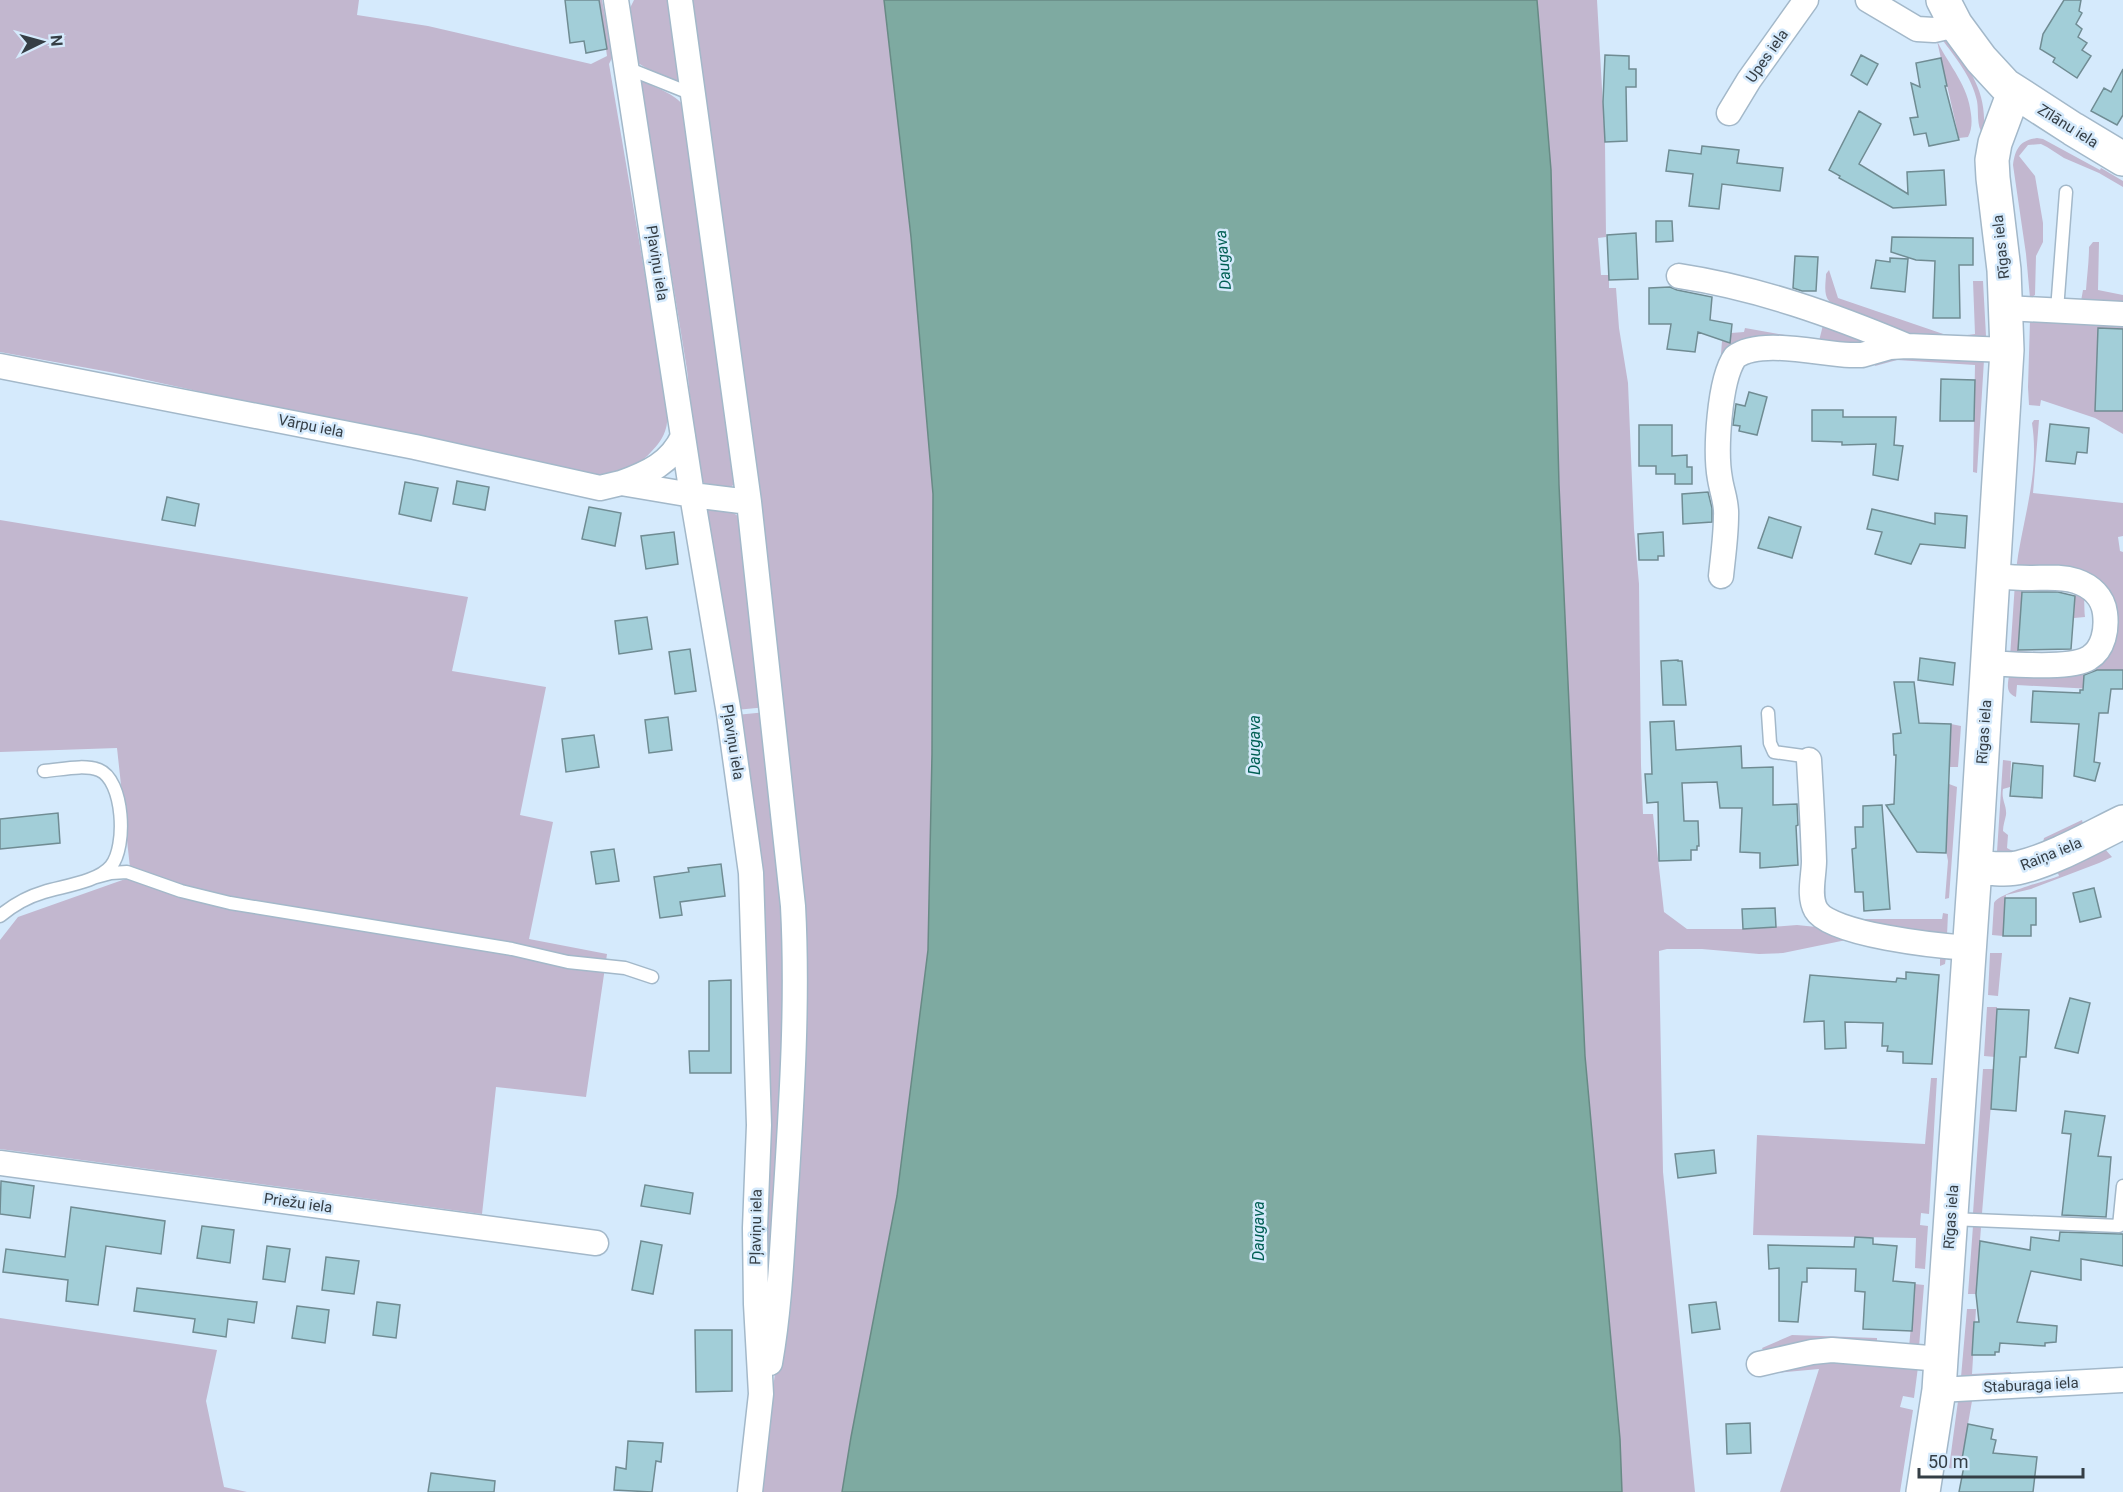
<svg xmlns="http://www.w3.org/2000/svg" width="2123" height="1492" font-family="Roboto,sans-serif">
	<rect width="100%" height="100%" fill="#d5eafc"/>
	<path fill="#c2b7cf" d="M0 0H359L357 15 428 26 591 64 607 56 599 0H602L613 56 609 64 667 404C667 412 668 421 666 428 664 437 657 446 651 452 630 475 605 475 576 474L115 373 0 352Z
		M634 0H675L685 85 664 79 638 63 629 10Z
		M688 0H884L911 237 933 494 932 754 928 950 897 1196 851 1437 842 1492H758L782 1325 802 997Z
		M1537 0H1597L1605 142 1606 237 1598 238 1601 275H1609V288H1616L1619 328 1628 383 1634 529 1639 584 1641 765 1643 814H1653L1664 912 1687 929H1743L1797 925 1826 928 1891 946 1937 954 1946 957 1945 964 1940 966V956L1897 952 1851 939 1783 953 1759 954 1702 949H1667L1659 951 1663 1172 1695 1492H1622L1620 1439 1585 1056 1559 485 1551 170Z
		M1941 38 1947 39C1970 68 1989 95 1983 134 1976 126 1979 111 1977 101 1972 77 1955 57 1941 38Z
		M1937 41C1950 67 1968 85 1971 114 1972 121 1972 130 1968 137L1959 138Z
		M640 80C657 89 673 92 685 107L736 481 730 489 707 488 702 480 698 468 687 370Z
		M2037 138 2043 139 2100 170 2101 168 2123 181V187L2099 173 2064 158 2047 147 2041 144 2028 145 2019 156 2035 176 2043 223V242L2036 256 2035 295 2030 298 2026 254 2013 165C2015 149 2020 140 2037 138Z
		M2093 242H2099L2098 290 2123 295V306L2081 301 2083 290H2086C2087 275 2089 262 2089 247Z
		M1829 270 1838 298 1952 337 1975 334 1973 281H1983L1986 336C1964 352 1911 333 1887 326 1870 321 1841 316 1829 301 1823 294 1826 282 1826 274Z
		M1806 312 1868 343 1721 354 1722 341 1730 342 1731 333 1744 332 1745 328 1819 341 1824 321Z
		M2030 320 2123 322V329L2095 411H2123V434L2095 418 2041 400 2040 406 2029 405 2028 387Z
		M1892 354 1984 360 1977 473 1973 472 1975 365 1897 360 1875 366 1876 362Z
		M2034 420H2039L2033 493 2123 503V536L2118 537 2120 551 2123 552V670L2084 671V682L2093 689 2017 685 2016 697C2005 693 2008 684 2009 675L2084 667 2112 606 2016 570C2022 520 2040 475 2032 423Z
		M705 504 731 511 739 517 766 707 736 710Z
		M0 520 468 597 452 671 546 687 520 815 553 822 529 939 607 954 586 1097 496 1087 482 1214 0 1149V940L18 917 131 877 117 748 0 752Z
		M2015 583 2064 584C2089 588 2083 597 2085 617L2074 618 2075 589 2023 587 2018 651 2071 654V651H2076L2073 657 2024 661H2017L2010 657Z
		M767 712 789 921 769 1322 736 715Z
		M1951 724 1961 726 1958 767H1949Z
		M2003 760 2011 761 2010 787 2003 789C2001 800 2007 805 2006 815 2005 820 2003 825 2003 831L2008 835 2007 848C2020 856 2030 849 2043 843L2044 838 2082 820 2083 824 2021 857 1997 852Z
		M1817 767 1823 899 1829 910 1843 919H1942L1943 913 1948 914 1947 935 1901 934 1879 931 1840 920 1825 912 1818 900 1817 891 1818 864 1814 768Z
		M1949 784 1957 787 1949 898 1945 899 1948 861 1946 850Z
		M2104 848 2112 857 2099 863 2031 889 2006 895 2003 936 1992 935 1994 903C1999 893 2046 881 2059 876L2055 865Z
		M1990 953H2002L1998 996 1988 995Z
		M1987 1007H1997L1995 1057 1984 1056Z
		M1983 1069H1994L1982 1213H1973Z
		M1931 1078H1937L1929 1214 1921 1213 1920 1225 1928 1226 1925 1269 1915 1268 1916 1238 1753 1235 1757 1135 1925 1144Z
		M1973 1226 1981 1227 1976 1294H1968Z
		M1915 1284 1924 1285 1919 1347H1909Z
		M1967 1309H1976L1972 1374 2011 1372V1379L1961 1377Z
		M0 1318 217 1350 206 1401 224 1487 247 1492H0Z
		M1792 1335 1877 1338V1345L1765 1354 1762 1348Z
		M1813 1357 1918 1367 1914 1398 1903 1396 1900 1407 1913 1410 1900 1492H1780L1819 1369 1766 1374Z
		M2123 1389 1972 1401 1960 1470 1949 1468 1958 1401 1964 1399Z"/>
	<path fill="#7eaaa1" stroke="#688a85" stroke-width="1.5" d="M884 0H1537L1551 170 1559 485 1585 1056 1620 1439 1622 1492H842L851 1437 897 1196 928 950 932 754 933 494 911 237Z"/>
	<path fill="#a2ced8" stroke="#708c93" stroke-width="1.5" d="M565 0H599L607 49 586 53 584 41 570 43Z
		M2064 0H2081L2079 11 2082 13 2076 24 2082 29 2078 37 2087 43 2082 50 2091 56 2077 78 2053 62 2055 58 2040 49 2043 34Z
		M1605 55 1629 56V69H1636V87H1626L1627 141 1605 142 1603 102Z
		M1861 55 1878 64 1867 85 1851 75Z
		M1941 58 1947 86H1945L1959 140 1929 146 1926 133 1914 135 1910 118 1918 117 1911 83 1920 87 1916 63Z
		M2123 69V115L2117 125 2091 111 2104 88 2111 92Z
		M1859 111 1881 124 1859 164 1908 194 1907 172 1944 170 1946 205 1893 208 1839 178 1840 176 1829 170Z
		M1702 146 1739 150 1737 163 1783 168 1780 191 1722 184 1719 209 1689 206 1693 174 1666 171 1669 150 1701 154Z
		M1656 221H1672L1673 241 1656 242Z
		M1636 233 1638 279 1609 280 1607 235Z
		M1892 237 1973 238V265H1959L1960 318H1933L1935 261 1916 260 1891 252Z
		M1795 256 1818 257 1816 291H1802L1793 288Z
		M1890 258 1908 259 1905 292 1871 288 1876 260 1890 262Z
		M1670 287 1677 290 1712 297 1710 320 1732 324 1730 343 1698 332 1695 352 1667 349 1671 324H1649V288Z
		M2098 328 2123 329V411H2095Z
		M1941 379 1975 380 1974 421H1940Z
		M1749 392 1767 397 1757 435 1739 431 1740 426 1733 425 1736 404 1745 406Z
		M1812 410H1843V417H1896L1894 445 1903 446 1898 480 1873 475 1876 444 1842 445V442L1812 441Z
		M2050 424 2089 428 2087 453 2077 452 2075 464 2046 461Z
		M1639 425H1672V456L1687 455V467H1692V484H1675V474H1656V466H1639Z
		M457 481 489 487 485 510 453 504Z
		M405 482 438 488 431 521 399 514Z
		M1708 492 1712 508V522L1683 524 1682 494Z
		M167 497 199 504 195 526 162 520Z
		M589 507 621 513 615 546 582 539Z
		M1872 509 1935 524V513L1967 516 1965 548 1920 544 1911 564 1875 554 1882 532 1867 529Z
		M1769 517 1801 527 1792 558 1758 548Z
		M674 532 678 564 646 569 641 536Z
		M1663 532 1664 556H1658V560H1639L1638 534Z
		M2022 592H2058L2075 596 2071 649 2018 650Z
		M647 617 652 649 619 654 615 621Z
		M690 649 696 691 675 694 669 652Z
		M1920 658 1955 663 1953 685 1918 680Z
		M1678 660V661H1682L1686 705H1663L1661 661Z
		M2097 670H2123V689H2111L2108 713H2099L2094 762 2100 763 2095 781 2074 776 2079 724 2031 722 2033 691 2080 693V690H2083L2084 675Z
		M1894 682H1914L1919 723 1951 724 1946 853 1917 852 1886 805 1894 804 1896 755H1894L1893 734 1901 733Z
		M668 717 672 750 649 753 645 720Z
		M1674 721 1676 750 1741 746 1742 768 1773 767V805L1797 804 1798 825 1796 826 1798 865 1760 868V853L1740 852 1742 808H1720L1717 782 1682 783 1684 821H1698L1699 846H1697V850H1691V860L1659 861 1658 802 1647 803 1645 774H1652L1650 722Z
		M594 735 599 767 566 772 562 739Z
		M2013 763 2043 766 2042 798 2010 796Z
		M1882 805 1890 909 1864 911 1863 892H1855L1852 849 1856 848 1855 827H1863V806Z
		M58 813 60 843 0 849V819Z
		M614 849 619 881 596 884 591 852Z
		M721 864 725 896 680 902 682 915 660 918 654 877 689 872 688 868Z
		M2094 888 2101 917 2080 922 2073 893Z
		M2005 898H2036V925H2031V936H2003Z
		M1775 908 1776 927 1743 929 1742 909Z
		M1906 972 1939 975 1932 1064 1903 1063V1052L1887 1051 1888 1046H1882L1883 1023 1845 1022 1846 1048 1825 1049 1824 1021 1804 1022 1810 975 1896 982 1897 978 1906 979Z
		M731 980V1073H690L689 1051H709V981Z
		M2070 998 2090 1003 2078 1053 2055 1048Z
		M1997 1009 2029 1010 2026 1057H2020L2016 1111 1991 1109Z
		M2065 1111 2105 1116 2098 1156 2111 1157 2106 1217 2062 1215 2071 1134 2062 1133Z
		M1714 1150 1716 1173 1678 1178 1675 1154Z
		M1 1181 34 1186 30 1218 0 1214Z
		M645 1185 693 1193 690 1214 641 1206Z
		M71 1207 165 1221 161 1254 106 1246 98 1305 66 1301 68 1280 3 1272 6 1249 65 1257Z
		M202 1226 234 1230 230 1263 197 1258Z
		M2060 1232 2123 1234V1266L2081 1259V1280L2031 1271 2017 1322 2057 1326 2056 1342 2045 1343V1346L2000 1343 1999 1352H1995V1355H1972L1974 1322H1979L1976 1294 1980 1241 2030 1250 2031 1237 2059 1241Z
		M1855 1237 1873 1238V1244L1897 1246 1893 1281 1915 1283 1912 1331 1863 1329 1865 1292 1855 1291 1856 1269 1807 1268V1282H1802L1798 1322 1779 1321V1268L1769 1269 1768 1245 1854 1247Z
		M641 1241 662 1245 653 1294 632 1290Z
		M267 1246 290 1249 285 1282 263 1279Z
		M326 1257 359 1261 354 1294 322 1290Z
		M137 1288 257 1302 254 1323 228 1319 226 1337 193 1332 195 1319 134 1311Z
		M377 1302 400 1305 396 1338 373 1335Z
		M1716 1302 1720 1329 1692 1333 1689 1305Z
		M297 1306 329 1310 325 1343 292 1338Z
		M695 1330H732V1391L696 1392Z
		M1750 1423 1751 1453 1727 1454 1726 1424Z
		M1968 1424 1993 1429 1991 1439 1996 1440 1993 1453 2037 1457 2033 1492H1959L1964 1466 1961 1465Z
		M628 1441 663 1443 661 1462 656 1461 652 1492 614 1490 616 1467 626 1469Z
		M431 1473 495 1481 494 1492H428Z"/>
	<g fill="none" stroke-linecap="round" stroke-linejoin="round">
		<defs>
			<path id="lane" d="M627 68 692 94
				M2057 310 2066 192
				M1768 713 1770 743 1774 752 1803 756 1809 760
				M96 877 111 873 127 872 181 891 230 903 512 949 568 962 625 968 652 977
				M0 916C13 905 27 897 44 892 63 886 98 882 111 866 127 847 124 780 99 770 83 764 60 770 44 771
				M1951 1219 2119 1226 2123 1186"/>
			<path id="street" d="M616 0 692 495 729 714 751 873 759 1125 755 1228 756 1304 761 1394 750 1492
				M680 0 749 502 793 906C798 1000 792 1096 786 1190 782 1248 780 1306 770 1363
				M1868 0 1917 29 1934 30 1956 25
				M1729 113 1749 80 1806 0
				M1679 276C1758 288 1833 315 1907 346
				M2006 308 2123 314
				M0 366 415 447 600 488 621 483 692 495 749 502
				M621 483C648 473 671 463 683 436
				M1721 576C1723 556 1726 536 1726 516 1727 503 1722 492 1720 479 1715 452 1719 380 1735 357 1760 338 1819 354 1850 355H1862L1890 347 1907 346 2007 350
				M1988 663C2011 664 2070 670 2089 658 2104 649 2107 629 2105 613 2103 597 2091 586 2076 581 2061 576 2045 578 2030 578 2018 578 2005 577 1993 576
				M1809 760C1811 794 1813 827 1814 861 1814 876 1808 896 1816 910 1830 935 1940 946 1969 948
				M0 1163 596 1243
				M1759 1364 1812 1352 1832 1350 1941 1359
				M1939 1390 2123 1380"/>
			<path id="secondary" d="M1943 0 1956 25 1981 59 2005 85 2073 129 2123 159
				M1975 867C1990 868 2007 871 2021 867 2054 859 2092 837 2123 822
				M1923 1492 1939 1390 1941 1359 1975 867 2007 350 2004 270 1993 178 1992 160 1995 143 2014 92"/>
		</defs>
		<use href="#lane" stroke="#a3b8c9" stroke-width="15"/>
		<use href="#street" stroke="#a3b8c9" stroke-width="27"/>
		<use href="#secondary" stroke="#a3b8c9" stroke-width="36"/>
		<use href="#lane" stroke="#fff" stroke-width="12"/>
		<use href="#street" stroke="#fff" stroke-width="24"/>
		<use href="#secondary" stroke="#fff" stroke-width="33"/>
	</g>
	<g text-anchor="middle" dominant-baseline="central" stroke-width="5" stroke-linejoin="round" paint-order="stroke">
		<g font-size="15" fill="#353e45" stroke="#d5eafc">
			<text transform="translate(1767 56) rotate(-55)">Upes iela</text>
			<text transform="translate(2068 126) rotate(32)">Zīlānu iela</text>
			<text transform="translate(2001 247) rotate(-96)">Rīgas iela</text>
			<text transform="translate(657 263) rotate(81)">Pļaviņu iela</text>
			<text transform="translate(311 426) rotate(11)">Vārpu iela</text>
			<text transform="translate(1984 732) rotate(-86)">Rīgas iela</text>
			<text transform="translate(733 742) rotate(81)">Pļaviņu iela</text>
			<text transform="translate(2051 854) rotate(-22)">Raiņa iela</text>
			<text transform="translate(298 1203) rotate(8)">Priežu iela</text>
			<text transform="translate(1951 1217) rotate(-86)">Rīgas iela</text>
			<text transform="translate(756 1227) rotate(-89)">Pļaviņu iela</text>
			<text transform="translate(2031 1385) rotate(-3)">Staburaga iela</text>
		</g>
		<g font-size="16" font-style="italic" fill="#005f53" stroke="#d5eafc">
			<text transform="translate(1223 260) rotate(-95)">Daugava</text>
			<text transform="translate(1254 745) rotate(-90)">Daugava</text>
			<text transform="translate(1258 1231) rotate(-90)">Daugava</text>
		</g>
	</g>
	<g transform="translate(42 42) rotate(85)" stroke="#d5eafc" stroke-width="4.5" paint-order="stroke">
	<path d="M0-4.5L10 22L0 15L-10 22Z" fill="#353e45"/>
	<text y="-9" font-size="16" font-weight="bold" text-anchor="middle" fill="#353e45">N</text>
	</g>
	<path d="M1919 1468v9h164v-9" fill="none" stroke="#353e45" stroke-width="3"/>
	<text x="1928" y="1468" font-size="18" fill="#353e45" stroke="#d5eafc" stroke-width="4.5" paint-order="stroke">50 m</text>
</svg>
